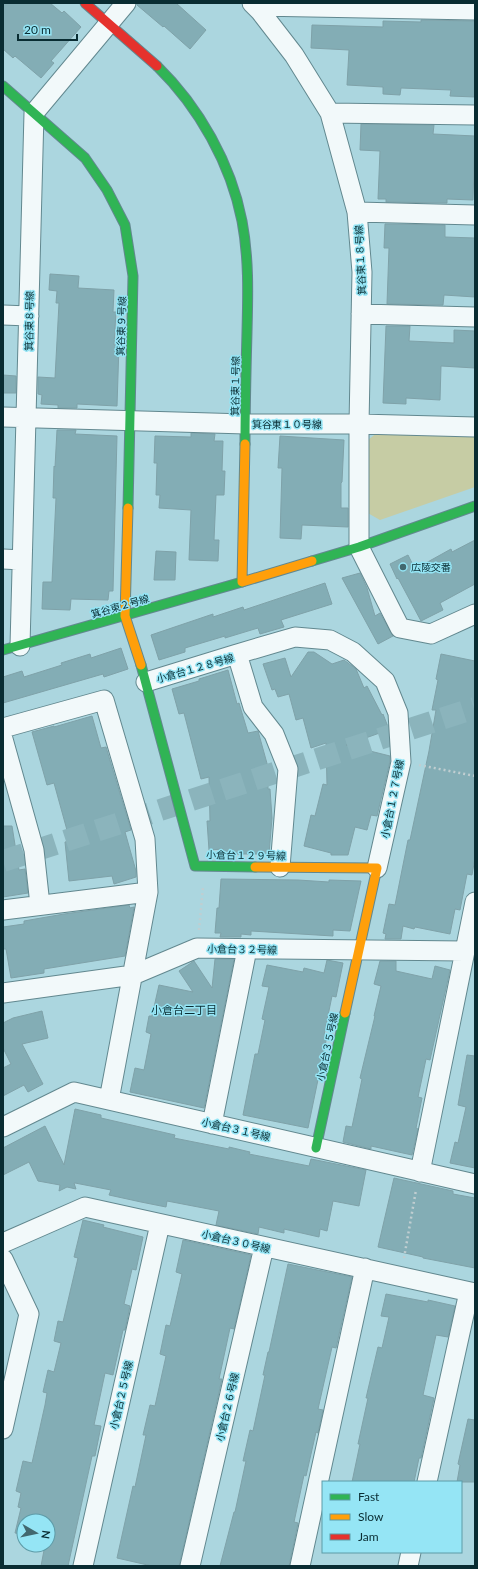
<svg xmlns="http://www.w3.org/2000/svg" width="478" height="1569" font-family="Lato,'Noto Sans JP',sans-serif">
	<rect width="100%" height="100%" fill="#abd6df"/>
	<path fill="#c6cca4" d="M378 432 475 435V487L380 520 366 512 368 440Z"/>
	<path fill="#83adb5" stroke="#7fa2a9" d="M3 3H50L62 13 64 11 81 27 51 61 54 63 41 78 15 56 13 58 3 49Z
		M137 3H176L206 30 190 49 164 26 163 27 137 5Z
		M421 20 475 21V97L450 96 451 90 401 88 400 95 383 94V87L347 85 349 50 311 48 312 25 383 27V21L421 22Z
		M361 124 434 125 433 134 475 136 473 200 447 199V203L386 202V199H378L380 151 360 150Z
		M385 224 445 225V237L475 238V297L444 295 443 305 387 304 389 248H384Z
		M50 274 79 276 78 288 114 290 113 312H116L114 345H119L117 406 77 404V408H58V405L41 404 42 395 38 394V377L55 378 59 303H56L57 291 49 290Z
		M386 326H410L409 341 454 343V330L475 331V368L441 366 440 400 406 398V404L383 403Z
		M3 375 16 376V393H3Z
		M57 430H76L75 434 117 436 113 591H109L108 600 71 599 70 610 42 609 43 582H52L56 498H53L54 466 55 467Z
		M191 433 215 434 214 441H223L222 471H225L224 495H216L214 540H219L218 561 189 560 191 510 159 508 160 495H156L157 463H154L155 436 191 437Z
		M280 436 344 440 342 482 341 483V508H348V527L302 525 301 539 280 538 282 468H278Z
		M475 540V584L440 603 443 610 421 621 398 578 397 579 390 564 408 555 415 569 451 549 452 552Z
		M156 551 176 552 175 580H154Z
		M360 573 367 588 375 616 380 613 393 636 378 644 342 578Z
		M325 583 332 604 281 620 284 627 260 634 258 628 225 638V636L185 648V652L159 660 151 635 213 614V617L243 607 244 610Z
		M121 648 128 669 104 677 103 674 3 703V677L22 671 24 677 62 665 61 663 90 654 91 658Z
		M308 652H314L332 664 344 660 356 669 364 688 367 686 382 715 383 714 388 727V730L346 745 390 756V761L377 816 371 815 367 830 355 827 348 855H331V853L304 846 311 815 315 816 323 784 327 785 326 743 311 748 303 718 296 720 289 694 278 697 275 689 272 690 263 664 285 658 291 677Z
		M441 654 475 661V858L472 875 467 874 460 910 455 909 450 934 415 927 414 929 403 926 401 939H385L386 934 383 933 389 904 395 905 408 840H410L429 751 436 710H432L438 680 436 679Z
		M228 670 237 704 239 703 248 733 258 731 268 767V789H270L272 818 269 854H223V849L209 850 207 821H210L209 777 201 779 184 713 179 714 172 689 199 681V679Z
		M92 716 101 748 106 747 131 830 125 832 136 871V877L114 884 112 876 69 881 65 842 70 841 54 783 47 785 32 732 54 726V727Z
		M3 826H12L19 870 25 869 28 893 3 897Z
		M221 879 298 880 329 882V880L361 881 350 931 333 930V936L251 931V935L241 934V937H220L221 933H215L217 908H219Z
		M129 905 130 908 134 907 125 956 44 969V973L11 978 6 949H3V927L24 924V921L64 914Z
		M215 959H234L204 1108 130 1092 135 1068 144 1070 151 1034 146 1032 149 1016H152L159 985 193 992 179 971 194 961 212 988Z
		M327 960 343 963 336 997 332 996 324 1035 327 1036 308 1128 243 1115 255 1054H258L265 1020 262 1019 269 987 262 986 267 965 303 972 304 968 324 973Z
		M380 961H396V971L432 979 435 966 450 970 430 1060 426 1059 418 1097 422 1098 416 1128 418 1129 412 1155 371 1146V1149L343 1142 346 1126 352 1127 362 1079 360 1078 375 1016H374L381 986 374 984Z
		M42 1011 48 1038 22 1044 43 1084 28 1092 24 1085 3 1096V1068L11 1064 3 1048V1023L13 1018Z
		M467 1055 475 1056V1168L450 1163 455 1142 458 1143 466 1107 458 1105Z
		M75 1109 101 1115V1118L175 1135 174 1138 229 1149V1147L250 1152 249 1154 309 1166 311 1159 366 1170 359 1206 333 1201 327 1231 320 1229 319 1237 284 1229V1233L259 1227 258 1234 216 1225 219 1211 167 1201 166 1207 141 1202 109 1195 111 1190 75 1183H74L76 1189 67 1187 59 1191 60 1185 38 1181 29 1162 3 1175V1148L45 1126 64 1165Z
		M394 1178 453 1191V1194L475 1198V1268L423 1258V1257L378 1247Z
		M83 1220 104 1225 103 1227 143 1237 136 1270 132 1269 124 1304 130 1306 125 1330H123L113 1375 105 1373 94 1425 101 1426 95 1456H92L68 1566H41L45 1545H48V1521H24V1540L21 1539 22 1534 15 1533 21 1508 18 1507 21 1493 16 1491 23 1461 32 1463 45 1405 47 1393 43 1392 48 1370 54 1372 61 1343 54 1341 58 1321 63 1322 78 1258 74 1257Z
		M183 1240 251 1255 234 1329 230 1328 219 1379H222L179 1566H152L117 1558 133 1486 135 1487 146 1435H143L150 1405 155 1406 166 1356 160 1354 166 1325 170 1326 182 1274 176 1272Z
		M288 1264 352 1277 336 1348 332 1347 318 1409 323 1410 318 1433 316 1432 306 1476 304 1475 294 1522 298 1523 289 1566H220L234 1512H235L246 1461H243L250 1430 253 1431 265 1375H263L268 1352H269Z
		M386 1294 428 1302V1300L455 1306 448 1337 436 1335 423 1395 434 1398 421 1458H419L414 1482H352L360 1444H358L368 1398H366L378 1347 382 1348 389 1317 381 1316Z
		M468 1419 475 1420V1482H457L460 1465 458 1464Z"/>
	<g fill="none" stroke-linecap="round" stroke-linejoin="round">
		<path stroke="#8bb4bc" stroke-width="22" stroke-dasharray="22 11" stroke-linecap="butt" d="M3 861 475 708"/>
		<defs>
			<path id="street" d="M252 3 260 11 294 55 330 113 357 212 362 272 359 424V547L400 628 431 634 475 614
				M256 6 475 10
				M330 113 475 115
				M357 212 475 215
				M361 314 475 317
				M3 315 29 316
				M3 417 246 424H359L475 427
				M3 559 22 560
				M20 646 34 113 126 3
				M237 654 295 637 330 640 353 652 385 681 398 713 401 762 377 868
				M146 682 237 654 253 707 274 734 288 769 280 867
				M3 728 104 700 145 839 148 892
				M3 739 34 850 40 905
				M3 910 148 892 109 1100
				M3 993 133 975 197 948 464 951
				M212 1124 247 949
				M3 1127 74 1092 475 1184
				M420 1172 475 902
				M3 1243 85 1207 475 1293
				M3 1259 29 1314 3 1429
				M427 1482 469 1292
				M83 1566 160 1224
				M190 1566 264 1247
				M300 1566 365 1268
				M408 1566 411 1552"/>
			<path id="fast" d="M157 66C199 107 231 164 242 221 249 258 248 294 247 332 246 369 245 407 245 444
				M3 86 85 158 107 190 125 225 133 276 128 508
				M312 561 359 547 475 506
				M3 650 242 582
				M141 665 195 866 255 867
				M316 1148 345 1013"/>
			<path id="slow" d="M245 444 242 582 312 561
				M128 508 125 616 141 665
				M255 867 377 868 345 1013"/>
			<path id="jam" d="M85 3 157 66"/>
		</defs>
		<use href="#street" stroke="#62888f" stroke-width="21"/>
		<use href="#fast" stroke="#62888f" stroke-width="11"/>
		<use href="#slow" stroke="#62888f" stroke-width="11"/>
		<use href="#jam" stroke="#62888f" stroke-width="11"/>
		<path stroke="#c0ced1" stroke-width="2.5" stroke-dasharray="2 3" stroke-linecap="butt" d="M419 765 475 776
			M199 930 203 887
			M404 1258 416 1190"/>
		<use href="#street" stroke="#f2f9fa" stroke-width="19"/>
		<use href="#fast" stroke="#30b455" stroke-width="9"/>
		<use href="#slow" stroke="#ff9f0a" stroke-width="9"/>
		<use href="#jam" stroke="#e5322d" stroke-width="9"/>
	</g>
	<circle fill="#42686f" stroke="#95e5f5" stroke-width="1.5" cx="403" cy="567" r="4"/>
	<g text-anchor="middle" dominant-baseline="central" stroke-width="3" stroke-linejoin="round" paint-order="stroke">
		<g font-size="10" fill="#092c32" stroke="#95e5f5">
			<text transform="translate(360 260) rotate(-93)">箕谷東１８号線</text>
			<text transform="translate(29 321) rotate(-89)">箕谷東８号線</text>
			<text transform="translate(121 326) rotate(-88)">箕谷東９号線</text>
			<text transform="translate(235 386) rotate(-89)">箕谷東１号線</text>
			<text x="287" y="424">箕谷東１０号線</text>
			<text transform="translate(120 606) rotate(-16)">箕谷東２号線</text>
			<text transform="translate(195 668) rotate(-16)">小倉台１２８号線</text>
			<text transform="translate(392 799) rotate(-79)">小倉台１２７号線</text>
			<text transform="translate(246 855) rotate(1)">小倉台１２９号線</text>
			<text transform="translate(242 949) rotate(1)">小倉台３２号線</text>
			<text transform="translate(327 1047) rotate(-78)">小倉台３５号線</text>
			<text transform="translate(236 1129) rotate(13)">小倉台３１号線</text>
			<text transform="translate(236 1241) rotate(13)">小倉台３０号線</text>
			<text transform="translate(121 1395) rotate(-77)">小倉台２５号線</text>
			<text transform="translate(227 1407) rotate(-77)">小倉台２６号線</text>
		</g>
		<g font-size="10" fill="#092c32" stroke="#95e5f5" text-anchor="start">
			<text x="411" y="567">広陵交番</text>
		</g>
		<g font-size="11" fill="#092c32" stroke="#95e5f5">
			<text x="184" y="1009">小倉台二丁目</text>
		</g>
	</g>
	<rect width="478" height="1569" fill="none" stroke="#092c32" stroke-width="8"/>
	<rect x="322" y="1481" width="140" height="72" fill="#95e5f5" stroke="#5d9ba7"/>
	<rect x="330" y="1494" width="20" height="6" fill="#30b455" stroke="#5d9ba7"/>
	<text x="358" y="1501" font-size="12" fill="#092c32">Fast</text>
	<rect x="330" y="1514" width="20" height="6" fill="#ff9f0a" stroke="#5d9ba7"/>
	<text x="358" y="1521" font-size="12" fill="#092c32">Slow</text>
	<rect x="330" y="1534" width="20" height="6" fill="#e5322d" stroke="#5d9ba7"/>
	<text x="358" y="1541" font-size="12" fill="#092c32">Jam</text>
	<g transform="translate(36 1533) rotate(99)"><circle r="19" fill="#95e5f5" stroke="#5d9ba7"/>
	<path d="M0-3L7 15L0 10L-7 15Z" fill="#42686f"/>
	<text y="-6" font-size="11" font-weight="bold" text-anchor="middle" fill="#092c32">N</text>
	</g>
	<path d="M18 34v6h59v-6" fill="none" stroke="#092c32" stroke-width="2"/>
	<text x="24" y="34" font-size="12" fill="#092c32" stroke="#95e5f5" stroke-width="3" paint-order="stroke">20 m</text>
</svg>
